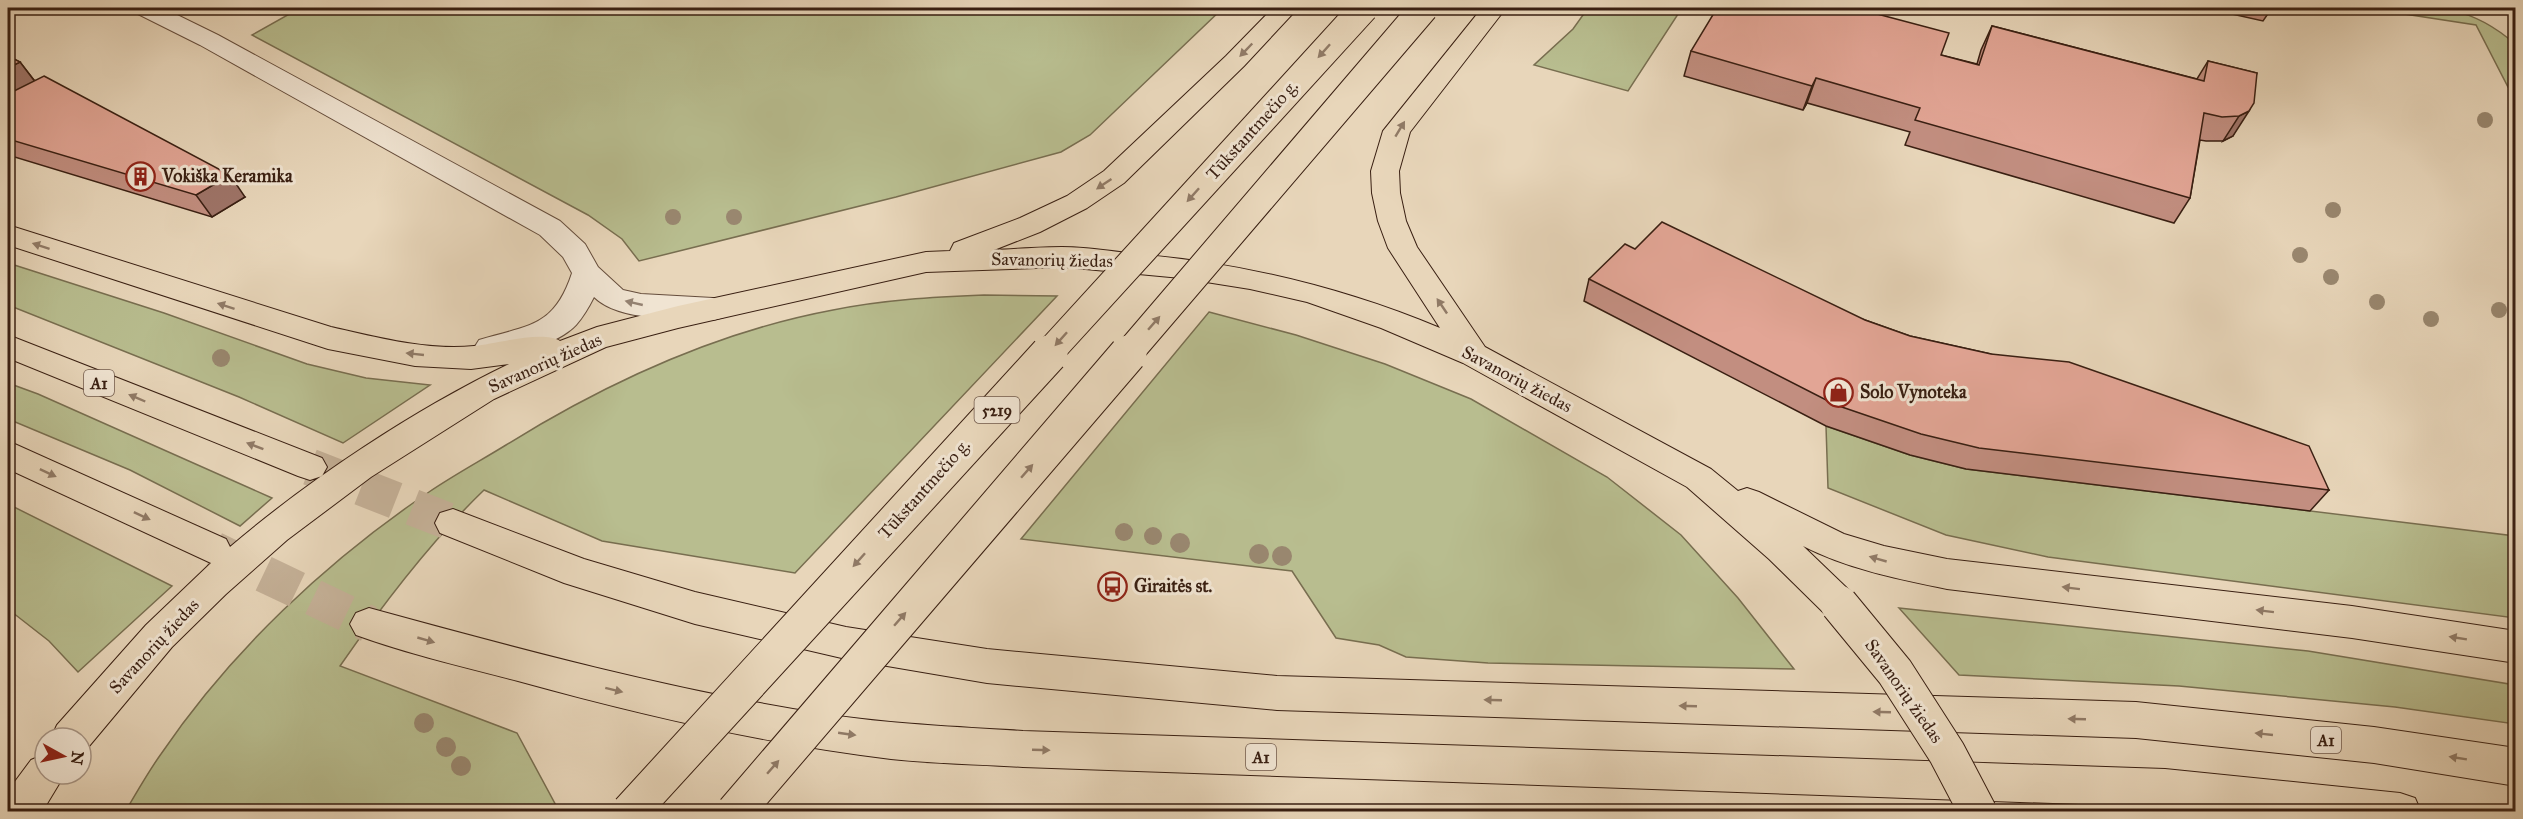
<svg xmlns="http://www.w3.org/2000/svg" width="2523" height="819" font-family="'IM FELL Great Primer',serif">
	<rect width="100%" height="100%" fill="#e8d6ba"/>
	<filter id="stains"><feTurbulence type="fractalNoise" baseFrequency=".00333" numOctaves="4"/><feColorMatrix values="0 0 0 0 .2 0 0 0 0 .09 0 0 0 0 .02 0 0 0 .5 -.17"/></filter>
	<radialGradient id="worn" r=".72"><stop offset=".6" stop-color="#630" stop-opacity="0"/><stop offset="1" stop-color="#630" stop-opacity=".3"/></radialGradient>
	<path fill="#b8bd8f" stroke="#786e50" stroke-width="1.5" d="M300 8H575L584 11 588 8H1223L1090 135 1061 152 896 197 639 261 622 239 588 215 252 35Z
		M1588 8H1682L1628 91 1534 65 1573 29Z
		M2365 8C2427 7 2465 0 2515 44V88L2508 87 2476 25Z
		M8 263 164 313 307 364 366 378 430 385 343 443 239 397 8 305Z
		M984 295 1057 296 795 573 602 541 484 490C430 542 383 604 340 666L517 733 559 811 125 812C137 792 148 772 161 754 231 651 327 561 429 492 454 475 480 461 506 445 606 383 715 332 833 310 882 300 933 297 984 295Z
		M1209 312 1296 335 1385 364 1471 399 1607 477 1681 535 1738 598 1794 669 1488 663 1406 657 1379 645 1336 638 1292 571 1021 539Z
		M8 383 38 394 272 498 240 526 130 470 8 419Z
		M1826 426 1910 455 1966 469 2515 536V618L2048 557 1946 535 1828 488Z
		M8 504 172 586 78 672 49 641 8 609Z
		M1899 608 2308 651 2515 685V724L2395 707 2179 686 1959 675Z
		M1369 807 1558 811H1368Z"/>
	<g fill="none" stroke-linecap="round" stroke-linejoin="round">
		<path stroke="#c5b198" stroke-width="37" stroke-dasharray="37 18" stroke-linecap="butt" d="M310 467 453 523
			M214 550 369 624"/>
		<defs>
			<path id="minor" d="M133 8H163L218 35 560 221 585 244 598 267 623 290 641 294 713 298 724 301 728 309 724 317 713 320C679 318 619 322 594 297 589 307 583 317 576 325 558 344 503 363 479 356L474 348 479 340C528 325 554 328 572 273L563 257 540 235 200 45 136 13Z"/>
			<path id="highway" d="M1273 8H1298L1244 66 1124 183 1087 208 1040 232 994 250C1017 249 1040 247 1062 247 1086 247 1111 251 1135 254 1241 263 1342 287 1440 328L1388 248 1378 221 1372 193 1371 171 1383 131 1482 8H1506L1410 132 1399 171 1400 193 1406 221 1417 247 1485 347 1711 469 1738 491 1747 488 1759 492 1844 534 1884 546 1947 559 2352 606 2516 631V663L2352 638 1947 589C1898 579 1848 569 1803 546L1852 593 1858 604 1852 615 1839 620 1826 615 1769 559 1687 487 1463 363 1381 328 1307 302 1250 289 1181 278 1064 267 926 272 678 328 606 347 494 399 371 477 287 540 226 594 172 647 85 751 81 752V738H51L57 725 146 625 211 563 8 469V441L226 539 230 547C311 478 414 410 509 364L471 369 415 366 328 349 8 245V225L331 327C375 337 428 351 474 346 495 344 543 330 560 341L597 327 678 306 926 252 950 251 954 243 1020 218 1067 196 1104 171 1226 56Z
				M8 335 322 458 327 467 322 476 310 480 298 476 8 358Z
				M453 509 584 559 695 592 846 627 987 649 1277 676 2136 702 2374 727 2516 748V786L2374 763 2136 738 1277 710 987 683 846 659 695 624 564 583 440 533 435 523 440 513Z
				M369 608C519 649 670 690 824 714 890 724 956 727 1023 731L2165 769 2400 793 2415 798 2421 812H2208L2165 807 1023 767C979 764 935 764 891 759 765 744 641 715 518 681 464 667 408 654 356 635L350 624 356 613Z
				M45 754V774H65L42 812H8V791L31 760Z"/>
		</defs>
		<use href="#minor" stroke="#654d3c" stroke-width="2"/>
		<use href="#highway" stroke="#391f12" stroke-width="2"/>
		<use href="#minor" fill="#f0e4d2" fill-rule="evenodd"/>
		<use href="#highway" fill="#e8d6ba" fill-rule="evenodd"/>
		<defs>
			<path id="highway-bridge-far1" d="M1047 355 1364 8
				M1127 355 1424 8"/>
			<path id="highway-bridge" d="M1839 604 1895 672 1947 753 1978 812
				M630 812 1049 354
				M735 812 1128 354"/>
		</defs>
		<use href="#highway-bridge-far1" stroke="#391f12" stroke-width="30" stroke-linecap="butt"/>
		<use href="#highway-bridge" stroke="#391f12" stroke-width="39" stroke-linecap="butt"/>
		<use href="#highway-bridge-far1" stroke="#e8d6ba" stroke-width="28"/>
		<use href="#highway-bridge" stroke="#e8d6ba" stroke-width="37"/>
	</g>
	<g fill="#99876f">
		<circle cx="2485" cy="120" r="8"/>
		<circle cx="2333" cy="210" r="8"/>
		<circle cx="673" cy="217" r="8"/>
		<circle cx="734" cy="217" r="8"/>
		<circle cx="2300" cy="255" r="8"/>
		<circle cx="2331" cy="277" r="8"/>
		<circle cx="2377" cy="302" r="8"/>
		<circle cx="2499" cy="310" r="8"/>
		<circle cx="2431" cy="319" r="8"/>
		<circle cx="221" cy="358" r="9"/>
		<circle cx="1124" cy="532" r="9"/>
		<circle cx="1153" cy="536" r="9"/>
		<circle cx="1180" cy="543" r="10"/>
		<circle cx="1259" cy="554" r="10"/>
		<circle cx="1282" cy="556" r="10"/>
		<circle cx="424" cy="723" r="10"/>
		<circle cx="446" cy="747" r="10"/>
		<circle cx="461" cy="766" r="10"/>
	</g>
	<path fill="#c28e80" stroke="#391f12" stroke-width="1.5" d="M2205 8H2272L2263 21Z
		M1867 12 1941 55 1977 64 1981 50 1992 26 2197 79 2208 61 2257 73 2233 136 2223 141H2206L2200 140 2190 198 2174 223 1905 145 1910 132 1807 103 1803 110 1684 76 1691 51Z
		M8 56 20 62 34 80 245 197 212 217 8 155Z
		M1635 249 1865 320 1910 336 1991 354 2329 490 2310 511 1966 469 1910 455 1826 426 1584 301 1589 279Z"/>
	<path fill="#9e7468" stroke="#391f12" stroke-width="1.5" d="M20 62 36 83 8 97V68Z
		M1816 78 1807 103 1803 110 1812 86Z
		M2249 111 2233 136 2223 141 2239 116Z
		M230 175 245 197 212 217 196 195Z"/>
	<path fill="#e2a595" stroke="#391f12" stroke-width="1.5" d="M1717 8H1868L1866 11 1949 33 1941 55 1979 65 1992 26 2204 81 2208 61 2257 73 2254 103 2249 111 2239 116 2222 117 2204 113 2190 198 1915 120 1920 108 1816 78 1812 86 1691 51Z
		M8 56 20 62 8 68Z
		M44 76 230 175 196 195 8 139V94Z
		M1662 222 1865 320 1910 336 1991 354 2069 362 2309 446 2329 490 1979 448 1921 434 1836 405 1589 279 1625 244 1635 249Z"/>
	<defs><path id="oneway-solid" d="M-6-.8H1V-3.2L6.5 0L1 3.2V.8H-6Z" transform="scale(1.5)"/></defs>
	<g fill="#907a66">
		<use href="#oneway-solid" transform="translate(1246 50) rotate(134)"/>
		<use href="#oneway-solid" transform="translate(1324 51) rotate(132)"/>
		<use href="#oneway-solid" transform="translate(1400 129) rotate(-59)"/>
		<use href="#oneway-solid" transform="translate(1104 184) rotate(146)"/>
		<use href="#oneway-solid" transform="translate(1193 195) rotate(132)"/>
		<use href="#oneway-solid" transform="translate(41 246) rotate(-162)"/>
		<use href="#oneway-solid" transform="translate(226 306) rotate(-162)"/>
		<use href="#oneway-solid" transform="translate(1442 306) rotate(-124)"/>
		<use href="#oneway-solid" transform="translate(1154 323) rotate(-49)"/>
		<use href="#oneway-solid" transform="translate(1061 339) rotate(132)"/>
		<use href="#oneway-solid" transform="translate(415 354) rotate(-174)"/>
		<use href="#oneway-solid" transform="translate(137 398) rotate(-157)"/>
		<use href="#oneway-solid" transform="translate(255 446) rotate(-159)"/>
		<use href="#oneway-solid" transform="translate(1027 471) rotate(-49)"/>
		<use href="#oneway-solid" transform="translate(48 473) rotate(25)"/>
		<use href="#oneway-solid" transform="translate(142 516) rotate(25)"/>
		<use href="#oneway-solid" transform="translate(1878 559) rotate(-164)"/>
		<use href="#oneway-solid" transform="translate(859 560) rotate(132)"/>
		<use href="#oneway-solid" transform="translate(2071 588) rotate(-173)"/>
		<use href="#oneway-solid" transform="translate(2265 611) rotate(-173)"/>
		<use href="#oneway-solid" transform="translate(900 619) rotate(-49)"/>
		<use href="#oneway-solid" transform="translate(2458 638) rotate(-171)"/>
		<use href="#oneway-solid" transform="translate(426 640) rotate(16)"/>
		<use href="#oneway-solid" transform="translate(614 690) rotate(14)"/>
		<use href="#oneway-solid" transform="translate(1493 700) rotate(-178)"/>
		<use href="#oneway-solid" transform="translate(1688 706) rotate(-178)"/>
		<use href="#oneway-solid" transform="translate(1882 712) rotate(-178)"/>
		<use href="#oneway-solid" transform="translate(2077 719) rotate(-178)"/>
		<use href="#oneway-solid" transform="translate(847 734) rotate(8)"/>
		<use href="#oneway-solid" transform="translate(2264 734) rotate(-174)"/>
		<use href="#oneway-solid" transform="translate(1041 750) rotate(2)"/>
		<use href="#oneway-solid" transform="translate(2458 758) rotate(-171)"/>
		<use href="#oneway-solid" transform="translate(773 767) rotate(-49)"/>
	</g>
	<use fill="#948272" href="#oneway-solid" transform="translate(634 303) rotate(-167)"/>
	<defs>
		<symbol id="building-ring" viewBox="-11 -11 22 22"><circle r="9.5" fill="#f0e4d2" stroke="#8f2418" stroke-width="1.5"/><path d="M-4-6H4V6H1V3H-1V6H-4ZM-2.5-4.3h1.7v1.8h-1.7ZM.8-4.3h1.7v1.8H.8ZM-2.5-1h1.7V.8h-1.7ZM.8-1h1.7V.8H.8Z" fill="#8f2418"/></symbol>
		<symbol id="shop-ring" viewBox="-11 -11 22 22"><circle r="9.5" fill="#f0e4d2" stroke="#8f2418" stroke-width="1.5"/><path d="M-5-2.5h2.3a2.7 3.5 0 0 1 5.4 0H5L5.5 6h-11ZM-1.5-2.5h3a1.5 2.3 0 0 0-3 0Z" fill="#8f2418"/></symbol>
		<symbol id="bus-ring" viewBox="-11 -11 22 22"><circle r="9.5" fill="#f0e4d2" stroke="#8f2418" stroke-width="1.5"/><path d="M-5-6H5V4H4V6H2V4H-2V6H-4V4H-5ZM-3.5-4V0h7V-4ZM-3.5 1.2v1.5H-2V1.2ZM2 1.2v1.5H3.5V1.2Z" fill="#8f2418"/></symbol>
	</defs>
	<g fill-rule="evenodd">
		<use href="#building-ring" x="124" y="160" width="33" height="33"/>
		<use href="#shop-ring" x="1822" y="376" width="33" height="33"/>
		<use href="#bus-ring" x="1096" y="570" width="33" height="33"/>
	</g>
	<g text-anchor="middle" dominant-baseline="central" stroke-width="6" stroke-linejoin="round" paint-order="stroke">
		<g fill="#f0e4d2" stroke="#705a4c" stroke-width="1.5">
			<rect x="84" y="370" width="30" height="26" rx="4.5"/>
			<rect x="974.5" y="397" width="45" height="26" rx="4.5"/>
			<rect x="2311" y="727" width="30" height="26" rx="4.5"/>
			<rect x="1246" y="744" width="30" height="26" rx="4.5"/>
		</g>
		<g font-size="16" font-weight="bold" fill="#391f12">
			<text x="99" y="383">A1</text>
			<text x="997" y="410">5219</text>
			<text x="2326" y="740">A1</text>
			<text x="1261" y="757">A1</text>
		</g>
		<g font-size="18" fill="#391f12" stroke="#f0e4d2">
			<text transform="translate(1252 130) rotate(-48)">Tūkstantmečio g.</text>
			<text transform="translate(1052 260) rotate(1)">Savanorių žiedas</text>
			<text transform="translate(545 363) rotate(-24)">Savanorių žiedas</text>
			<text transform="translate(1517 379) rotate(28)">Savanorių žiedas</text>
			<text transform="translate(924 489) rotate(-48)">Tūkstantmečio g.</text>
			<text transform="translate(154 646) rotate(-47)">Savanorių žiedas</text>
			<text transform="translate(1904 691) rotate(55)">Savanorių žiedas</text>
		</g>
		<g font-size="18" font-weight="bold" fill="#391f12" stroke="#f0e4d2" text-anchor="start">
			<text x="162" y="176">Vokiška Keramika</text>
			<text x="1860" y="392">Solo Vynoteka</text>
			<text x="1134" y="586">Giraitės st.</text>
		</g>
	</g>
	<rect width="2523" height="819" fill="none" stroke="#e8d6ba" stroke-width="30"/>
	<rect x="9" y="9" width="2505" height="801" fill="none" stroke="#391f12" stroke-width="3"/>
	<rect x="15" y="15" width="2493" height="789" fill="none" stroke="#391f12" stroke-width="1.5"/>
	<g transform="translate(63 756) rotate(98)"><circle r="28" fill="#f0e4d2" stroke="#a79585" stroke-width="1.5"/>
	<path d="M0-4.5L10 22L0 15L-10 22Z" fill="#8f2418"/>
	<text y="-9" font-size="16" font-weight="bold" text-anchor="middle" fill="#391f12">N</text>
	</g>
	<rect width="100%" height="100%" filter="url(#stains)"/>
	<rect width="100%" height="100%" fill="url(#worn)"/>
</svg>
